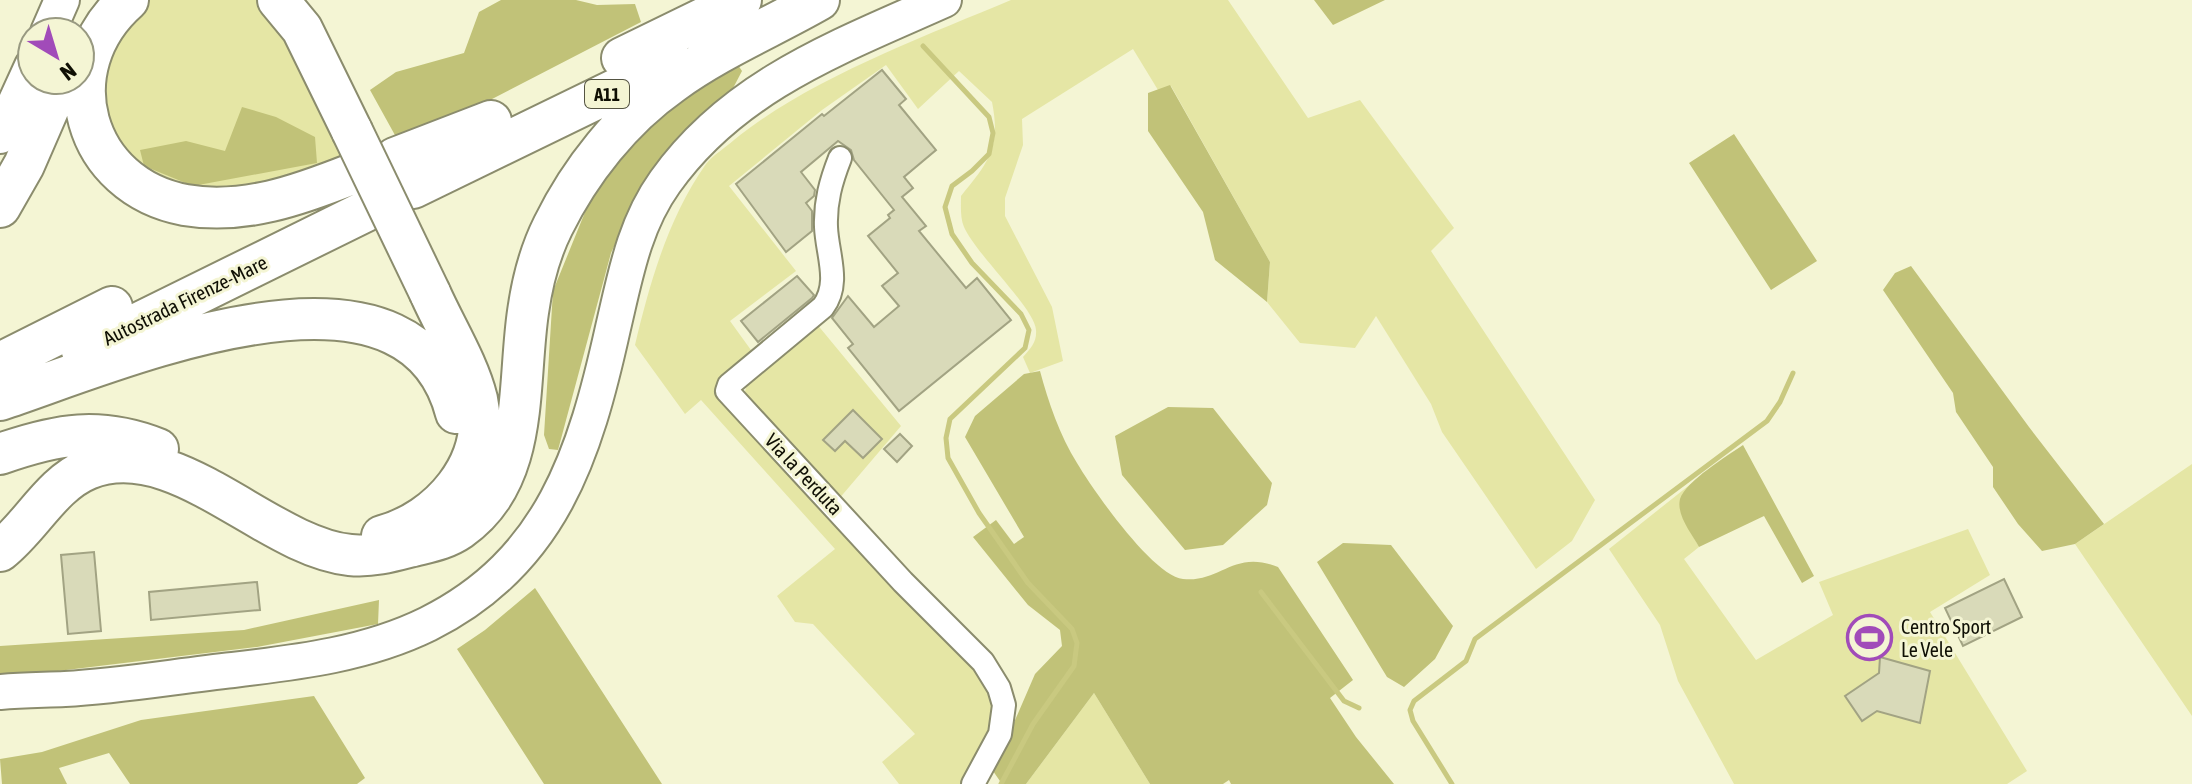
<svg xmlns="http://www.w3.org/2000/svg" width="2192" height="784" font-family="'Asap Condensed',sans-serif">
	<rect width="100%" height="100%" fill="#f4f5d4"/>
	<path fill="#e5e6a5" d="M136 0H265L356 164 234 201 136 178 91 89Z
		M1011 0H1228L1308 118 1360 100 1454 228 1431 251 1595 500 1572 541 1536 569 1442 432 1431 404 1376 316 1355 348 1300 343 1267 302 1270 262 1171 86 1158 90 1133 49 1022 119 1023 145 1005 198V216L1052 307 1063 361 1030 373 1023 357C1031 348 1037 342 1036 330 1035 309 976 254 964 227 960 218 961 205 961 196 989 162 1001 147 992 102L959 71 918 109 886 65 822 110 729 186 796 271 730 321 756 357 716 389 985 677 998 712 966 784H899L882 762 915 734 813 624 795 622 777 596 835 549 701 400 685 414 635 345C650 282 668 218 706 164 713 155 725 148 734 140 807 80 923 37 1011 0Z
		M816 323 901 426 838 500 744 395 748 381Z
		M2192 464V716L2075 544Z
		M1692 483 1681 499 1682 516 1699 547 1684 559 1756 660 1833 615 1819 582 1968 529 1990 575 1930 612 2027 771 2007 784H1734L1678 681 1660 625 1609 549Z
		M1094 693 1150 784H1026Z"/>
	<path fill="#c1c278" d="M501 0H576L597 5 635 4 641 22 401 146 370 90 396 72 464 53 479 12Z
		M1314 0H1385L1333 25Z
		M736 62 742 71 730 94 639 192 611 253 558 450 549 449 544 435 553 291 594 190 637 129Z
		M1170 85 1270 262 1267 302 1215 260 1203 212 1148 131V93Z
		M242 107 276 117 315 137 317 163 193 186 144 166 140 150 186 141 225 151Z
		M1734 134 1817 261 1771 290 1689 163Z
		M1911 266 2029 427 2104 524 2075 544 2042 551 2018 524 1993 487V467L1956 412 1953 393 1883 290 1895 273Z
		M1040 371C1048 401 1060 436 1077 463 1093 490 1153 576 1183 579 1221 583 1233 549 1278 567L1353 680 1330 698 1356 737 1394 784H1231L1229 780 1223 784H1150L1094 693 1026 784H1002L993 771 1035 674 1062 646 1060 630 1028 605 973 537 996 520 1014 544 1024 537 965 437 975 416 1024 374Z
		M1168 407 1213 408 1272 483 1267 505 1223 545 1185 550 1122 475 1115 436Z
		M1743 445 1814 576 1802 583 1764 516 1699 547C1692 534 1676 515 1680 499 1686 481 1727 456 1743 445Z
		M1343 543 1391 545 1453 626 1435 659 1404 687 1387 677 1317 562Z
		M535 588 539 594 662 784H544L457 649 485 630Z
		M379 600 378 624 257 647 0 678V646L244 630Z
		M314 696 365 778 357 784H130L109 753 59 768 67 784H2L0 759 42 752 141 720Z"/>
	<g fill="none" stroke-linecap="round" stroke-linejoin="round">
		<path stroke="#c9c980" stroke-width="5" d="M923 46 989 117 993 133 989 154 972 171 952 186 945 207 952 234 972 263 1021 314 1029 330 1025 348 950 419 946 438 948 458 979 513 1028 583 1072 629 1077 643 1074 666 1033 724 1001 784
			M1261 592 1344 701 1359 708
			M1452 784 1413 721 1410 710 1414 701 1466 661 1475 639 1767 421 1780 402 1793 373"/>
	</g>
	<path fill="#d9dab9" stroke="#a2a383" stroke-width="2" d="M882 70 906 99 899 105 936 150 904 177 913 188 902 197 926 226 919 231 966 288 977 278 1011 320 899 411 848 348 853 344 832 318 848 296 874 327 899 306 882 286 898 273 868 236 890 218 888 215 894 210 854 160 851 150 838 141 801 172 815 190 814 196 806 203 812 211V231L786 252 736 184 822 114 824 116Z
		M797 276 814 295 812 298 758 342 741 321Z
		M853 410 882 439 863 458 845 441 835 451 823 440Z
		M900 434 912 446 897 462 884 449Z
		M94 552 101 631 68 634 61 555Z
		M2004 579 2022 617 1963 646 1945 608Z
		M257 582 260 610 151 620 149 592Z
		M1880 657 1930 671 1920 723 1877 711 1862 721 1845 696 1879 673Z"/>
	<g fill="none" stroke-linecap="round" stroke-linejoin="round">
		<defs>
			<path id="minor" d="M840 158C831 181 825 202 826 227 827 254 841 283 823 307L729 385 727 391 903 582 983 662 999 688 1004 705 1000 734 973 784"/>
			<path id="primary" d="M48 32 62 0
				M0 136 32 66
				M0 692C22 690 43 690 65 689 121 686 177 676 233 670 300 662 367 654 428 624 552 562 585 454 613 328 625 277 634 225 665 182 734 85 839 47 944 0"/>
			<path id="motorway" d="M128 0C50 69 83 186 185 205 244 215 299 195 352 174
				M278 0 302 29 352 131
				M622 58 741 0
				M395 158 491 121
				M413 188 672 62
				M0 207 24 165 61 80
				M82 351 370 209
				M0 363 112 307
				M0 400C113 363 409 231 456 413
				M0 454C57 434 100 426 158 449
				M382 536C439 521 491 463 477 399 468 363 445 327 430 293
				M0 551C31 527 51 484 88 469 176 434 265 546 350 555 371 557 390 552 409 547 428 542 444 540 460 529 530 480 517 386 528 312 532 283 540 252 553 226 580 171 622 118 672 83 717 50 770 28 819 0"/>
		</defs>
		<use href="#minor" stroke="#8b8c6d" stroke-width="26"/>
		<use href="#primary" stroke="#8b8c6d" stroke-width="38"/>
		<use href="#motorway" stroke="#8b8c6d" stroke-width="44"/>
		<use href="#minor" stroke="#fff" stroke-width="22"/>
		<use href="#primary" stroke="#fff" stroke-width="34"/>
		<use href="#motorway" stroke="#fff" stroke-width="40"/>
		<defs>
			<path id="motorway-bridge" d="M352 131 430 293"/>
		</defs>
		<use href="#motorway-bridge" stroke="#8b8c6d" stroke-width="44" stroke-linecap="butt"/>
		<use href="#motorway-bridge" stroke="#fff" stroke-width="40"/>
	</g>
	<defs>
		<symbol id="stadium-ring" viewBox="-11 -11 22 22"><circle r="9.5" fill="#f4f5d4" stroke="#a14bb9" stroke-width="1.5"/><path d="M0-5a6.5 5 0 1 0 0 10a6.5 5 0 1 0 0-10ZM-3.5-1.8h7v3.6h-7Z" fill="#a14bb9"/></symbol>
	</defs>
	<g fill-rule="evenodd">
		<use href="#stadium-ring" x="1844" y="612" width="51" height="51"/>
	</g>
	<g text-anchor="middle" dominant-baseline="central" stroke-width="6" stroke-linejoin="round" paint-order="stroke">
		<rect fill="#f4f5d4" stroke="#545442" stroke-width="2" x="585" y="80" width="44" height="28" rx="6"/>
		<g font-size="18" font-weight="bold" fill="#0f0f04">
			<text x="607" y="94">A11</text>
		</g>
		<g font-size="20" fill="#0f0f04" stroke="#f4f5d4">
			<text transform="translate(185 300) rotate(-26)">Autostrada Firenze-Mare</text>
			<text transform="translate(804 474) rotate(47)">Via la Perduta</text>
		</g>
		<g font-size="20" fill="#0f0f04" stroke="#f4f5d4" text-anchor="start">
			<text x="1901" y="626">Centro Sport<tspan x="1901" dy="23">Le Vele</tspan></text>
		</g>
	</g>
	<g transform="translate(56 56) rotate(142)"><circle r="38" fill="#f4f5d4" stroke="#989981" stroke-width="2"/>
	<path d="M0-6L14 30L0 20L-14 30Z" fill="#a14bb9"/>
	<text y="-12" font-size="22" font-weight="bold" text-anchor="middle" fill="#0f0f04">N</text>
	</g>
</svg>
